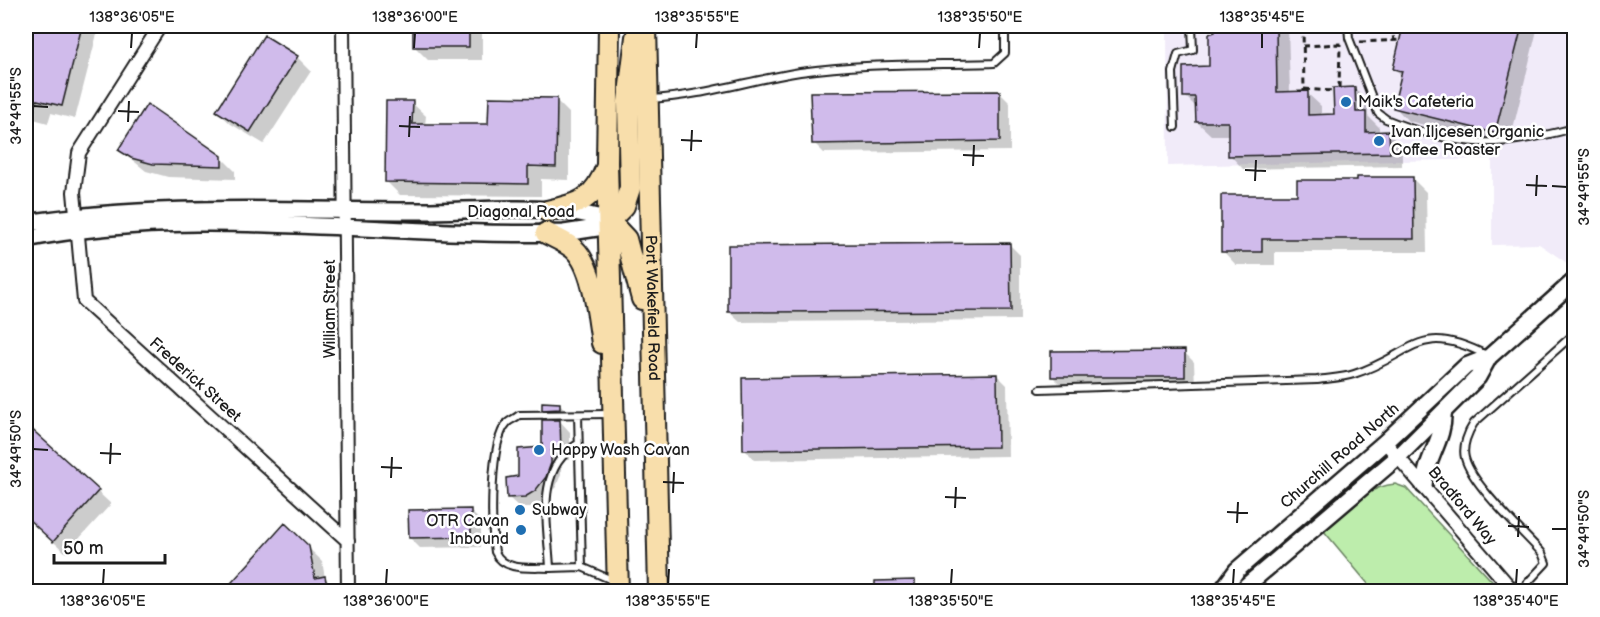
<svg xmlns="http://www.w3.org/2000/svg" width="1600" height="617" font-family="'Balsamiq Sans',sans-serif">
	<rect width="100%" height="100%" fill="#fff"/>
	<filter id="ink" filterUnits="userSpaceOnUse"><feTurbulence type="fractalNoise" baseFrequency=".0167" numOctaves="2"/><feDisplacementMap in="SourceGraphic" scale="12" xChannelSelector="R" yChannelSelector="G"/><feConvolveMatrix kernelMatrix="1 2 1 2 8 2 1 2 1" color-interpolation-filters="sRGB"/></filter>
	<g filter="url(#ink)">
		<path fill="#f1ebf9" d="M1167 26H1574V257L1567 263 1539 244 1492 245V159L1168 166Z"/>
		<path fill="#bdedac" stroke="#6c8464" stroke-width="1.5" d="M1395 484 1406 488 1501 591H1374L1323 530C1344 512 1366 486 1395 484Z"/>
		<path fill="#0003" d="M26 26H99L75 119 51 113 48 123 26 117Z
			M415 26H482V60H428L415 47Z
			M745 26H771V28H747Z
			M1217 26H1288L1290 93H1307L1321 106V116L1335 115 1355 89 1368 102V116L1379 127V133H1388L1402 146V166L1243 169 1230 155 1229 135H1211L1197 122V108L1185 96 1211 68Z
			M1405 26H1538L1509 145 1408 121 1395 107 1402 76 1394 68Z
			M265 37 297 57 311 71 264 144 231 124 217 111Z
			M999 92 1010 103V151L824 153 814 143Z
			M556 100 569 113V180L541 179V196L400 195 386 181 412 103 426 116 425 125 490 126Z
			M120 150 221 157 235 171V179L168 177 146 171Z
			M1413 179 1426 192 1427 252H1275V265H1236L1223 251 1298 196Z
			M1010 245 1020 255V320L740 322 729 312Z
			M1184 352 1194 362 1195 386 1063 387 1053 377Z
			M997 375 1007 385 1008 456 755 460 745 450Z
			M560 404 570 415V419H558L570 432V460H561V474L556 487 535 507H519L508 497 543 448 556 421 544 409Z
			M26 426 111 504 66 553 26 517Z
			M470 511 481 521V547L420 548 410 538Z
			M285 525 322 561 325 578 338 592H226Z
			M892 582H914L924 592H893Z"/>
		<path fill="#d0bbeb" stroke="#1c1c1c" stroke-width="1.5" d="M26 26H82L62 106 37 100 29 130 26 129Z
			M413 26H469V47H413Z
			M1215 26H1276L1277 92 1308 91V115L1334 114 1333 88 1355 87 1356 112H1366V132L1389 131 1390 153 1228 156V122H1196L1195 97H1183V67L1209 66V34L1215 32Z
			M1403 26H1522L1495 133 1393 108 1402 71 1393 69Z
			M264 35 298 56 250 132 216 111Z
			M1000 91V141L812 144 810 92Z
			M489 97 557 98 556 167 528 166V184L385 182 386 101H413L412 124H488Z
			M147 104 222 156V166L153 164 131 158 118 150Z
			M1357 177H1413L1414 239H1262V252H1221V195H1297V180H1357Z
			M1010 243 1011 311 728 312V245Z
			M1185 350V377H1051V351Z
			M997 374 998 447 743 450 742 378Z
			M542 402 560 403V409L542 410Z
			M542 420H560L561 451H551V463L546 477 535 491 525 497 507 498 506 478 518 476V449L542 447Z
			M26 424 99 490 53 542 26 517Z
			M471 509V537L409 538 408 510Z
			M285 523 309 546 315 578 325 576 328 591H224Z
			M915 580V591H875V581Z"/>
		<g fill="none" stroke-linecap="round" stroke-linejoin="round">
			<defs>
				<path id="service" d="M1348 26 1349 38 1378 113 1386 119C1459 149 1500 148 1574 128
					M651 99C702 96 750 80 800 72 864 63 930 65 994 63L1005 53V26
					M1175 127 1173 72 1178 54 1193 50 1192 26
					M1040 389 1317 380C1329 378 1342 378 1354 374 1414 355 1417 320 1486 355
					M578 415 582 567
					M578 444C534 468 548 525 550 568L582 567 614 581
					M550 568C531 567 504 572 495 552 491 526 489 442 507 423 510 420 516 418 519 415L611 414
					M1519 592 1546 563 1542 553C1522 531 1472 485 1465 458 1462 446 1468 432 1474 423L1574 334"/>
				<path id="minor" d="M160 26 79 153 74 192 84 301 348 541
					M343 26 348 592
					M1385 442 1514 592
					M26 588 29 592"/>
				<path id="tertiary" d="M26 223C157 203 292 211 424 211 475 211 563 202 609 221
					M26 239C201 204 386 238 564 233L597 228 609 221
					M1424 486C1425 459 1445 439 1443 412
					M1221 592 1237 570 1385 442 1466 366 1489 357 1574 281
					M1239 592 1399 456 1478 377 1489 357"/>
				<g id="trunk">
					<path d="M609 26 607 163 618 592"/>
					<path id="s1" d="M646 26 659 592"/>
					<path d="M547 211C580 204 594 200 607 166"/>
					<path d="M609 221 624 206 630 188 628 102 636 37"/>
					<path d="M609 221 626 239 642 299"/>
					<path d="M546 233C555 238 566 242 574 249 594 267 598 318 602 343"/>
				</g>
			</defs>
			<use href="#service" stroke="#1c1c1c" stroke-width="10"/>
			<use href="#minor" stroke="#1c1c1c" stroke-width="16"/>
			<use href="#tertiary" stroke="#1c1c1c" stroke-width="20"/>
			<use href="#trunk" stroke="#1c1c1c" stroke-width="24"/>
			<path stroke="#1c1c1c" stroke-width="3" stroke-dasharray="6 4.5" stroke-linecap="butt" d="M1303 26 1304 91
				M1391 26 1394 40
				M1360 42 1400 40
				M1303 46 1341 44
				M1339 88 1340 44
				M1304 89 1333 91"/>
			<use href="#service" stroke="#fff" stroke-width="6"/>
			<use href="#minor" stroke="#fff" stroke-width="12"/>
			<use href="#tertiary" stroke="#fff" stroke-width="15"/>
			<use href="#trunk" stroke="#f8deab" stroke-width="20"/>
		</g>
	</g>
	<path fill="none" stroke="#1c1c1c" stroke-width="2" d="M131 48 132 33M414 48 415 33M696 48 697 33M979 48 980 33M1262 48V33M33 106 48 107M118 111 139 112M128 122 129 101M399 126 420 127M409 137 410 116M681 140 702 141M691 151 692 130M963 155 984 156M973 166 974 145M1245 170 1266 171M1255 181 1256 160M1526 185 1547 186M1552 186 1567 187M1536 196 1537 175M33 449 48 450M100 453 121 454M110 464 111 443M381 467 402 468M391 478 392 457M663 482 684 483M673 493 674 472M945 497 966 498M955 508 956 487M1227 512 1248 513M1237 523 1238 502M1508 526 1529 527M1552 529H1567M1518 537 1519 516M103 584 104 569M386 584 387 569M668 584 669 569M951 584 952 569M1233 584 1234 569M1516 584 1517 569"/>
	<g fill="#1f6fb2" stroke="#fff" stroke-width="2">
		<circle cx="1346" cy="102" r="6"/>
		<circle cx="1379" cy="141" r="6"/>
		<circle cx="539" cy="450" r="6"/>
		<circle cx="520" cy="510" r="6"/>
		<circle cx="521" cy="530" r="6"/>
	</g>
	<g text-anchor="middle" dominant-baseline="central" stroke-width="5" stroke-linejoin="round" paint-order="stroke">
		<g font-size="16" fill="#1c1c1c" stroke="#fff" text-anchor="start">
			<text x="1358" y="102">Maik's Cafeteria</text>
			<text x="1391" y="132">Ivan Iljcesen Organic<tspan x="1391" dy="18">Coffee Roaster</tspan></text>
			<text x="551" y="450">Happy Wash Cavan</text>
			<text x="532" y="510">Subway</text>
			<text x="509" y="521" text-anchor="end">OTR Cavan<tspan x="509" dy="18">Inbound</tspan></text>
		</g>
		<g font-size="16" fill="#1c1c1c" stroke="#fff">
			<text x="521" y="212">Diagonal Road</text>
			<text transform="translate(330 309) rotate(-90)">William Street</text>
			<text stroke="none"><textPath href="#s1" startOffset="282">Port Wakefield Road</textPath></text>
			<text transform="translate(195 380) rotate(42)">Frederick Street</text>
			<text transform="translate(1340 456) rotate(-41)">Churchill Road North</text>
			<text transform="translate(1462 506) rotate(50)">Bradford Way</text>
		</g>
	</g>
	<rect width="1600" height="617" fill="none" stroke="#fff" stroke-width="66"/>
	<path d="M54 554v9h111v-9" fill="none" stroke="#1c1c1c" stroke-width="3"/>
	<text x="63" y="554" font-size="18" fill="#1c1c1c" stroke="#ffffff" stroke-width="4.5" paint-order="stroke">50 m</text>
	<rect x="33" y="33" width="1534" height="551" fill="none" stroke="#1c1c1c" stroke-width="2"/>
	<g font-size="15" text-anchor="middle" fill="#1c1c1c">
		<text x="132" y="22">138°36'05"E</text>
		<text x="415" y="22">138°36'00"E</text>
		<text x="697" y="22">138°35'55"E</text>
		<text x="980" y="22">138°35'50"E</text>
		<text x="1262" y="22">138°35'45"E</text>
		<text transform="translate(16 106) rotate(-90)" y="5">34°49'55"S</text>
		<text transform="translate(1584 187) rotate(-90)" y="5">34°49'55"S</text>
		<text transform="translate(16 449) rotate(-90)" y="5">34°49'50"S</text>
		<text transform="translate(1584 529) rotate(-90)" y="5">34°49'50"S</text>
		<text x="103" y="606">138°36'05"E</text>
		<text x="386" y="606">138°36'00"E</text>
		<text x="668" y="606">138°35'55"E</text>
		<text x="951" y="606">138°35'50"E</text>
		<text x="1233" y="606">138°35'45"E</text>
		<text x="1516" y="606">138°35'40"E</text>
	</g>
</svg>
